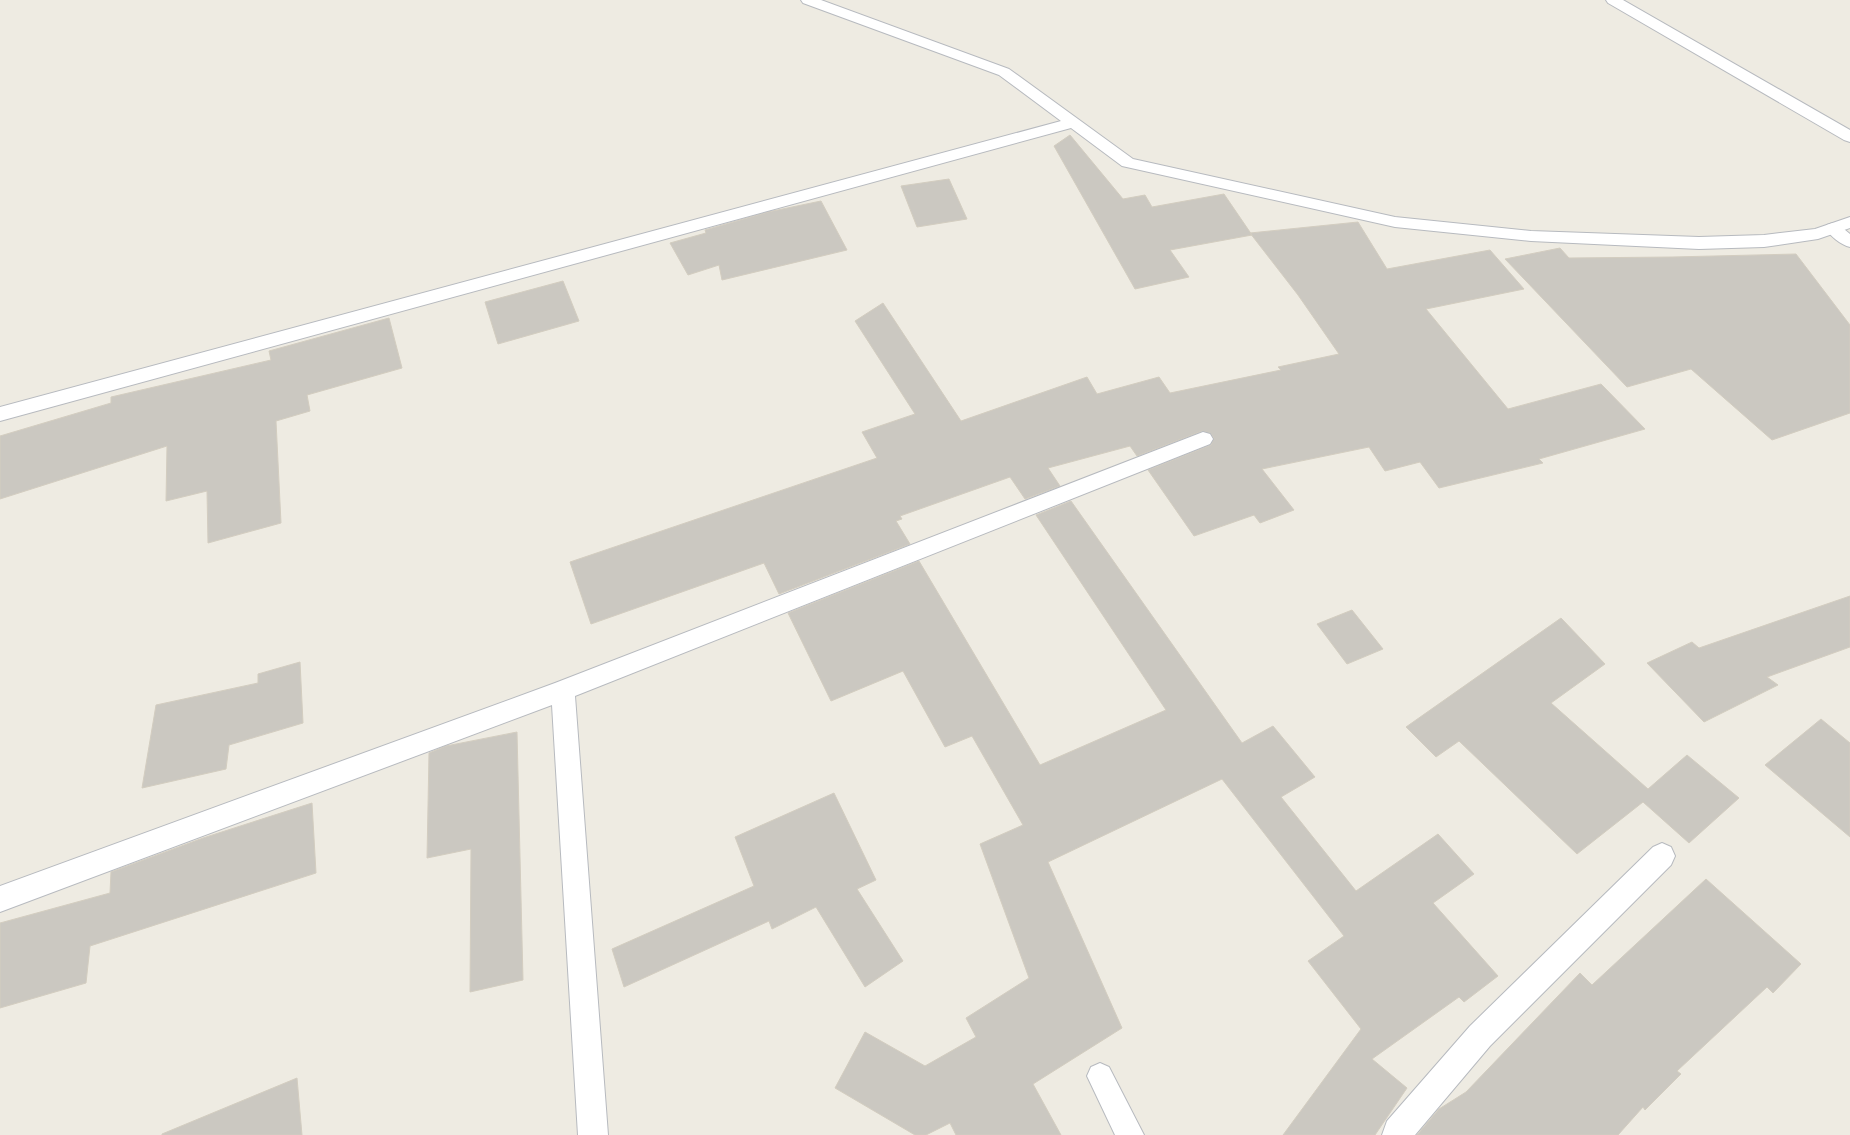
<svg xmlns="http://www.w3.org/2000/svg" width="1850" height="1135" font-family="'Fira Sans Condensed',sans-serif">
	<rect width="100%" height="100%" fill="#eeebe2"/>
	<path fill="#cbc8c1" stroke="#d3cdc0" d="M1070 135 1123 199 1145 195 1152 207 1224 194 1252 235 1170 250 1189 277 1135 289 1054 146Z
		M949 179 967 219 917 227 901 186Z
		M821 201 847 250 722 280 719 265 688 275 670 243 706 233 705 230 768 212Z
		M1358 222 1387 269 1490 250 1524 289 1426 309 1508 409 1601 384 1645 429 1539 459 1543 463 1439 488 1420 462 1385 471 1369 447 1262 469 1294 510 1260 523 1254 515 1194 536 1148 470 1211 445 1214 438 1210 433 1202 431 1137 456 1130 446 1048 468 1060 486 1025 499 1010 477 900 516 902 519 896 521 910 544 779 594 764 563 591 624 570 562 877 458 862 432 915 414 855 321 883 303 961 421 1087 377 1097 394 1159 377 1170 393 1281 370 1278 367 1339 354 1298 295 1250 233Z
		M1560 248 1569 258 1672 257 1796 254 1850 325V413L1772 440 1691 369 1627 387 1505 259Z
		M563 281 579 321 498 344 485 302Z
		M389 318 402 368 307 395 310 411 276 421 281 523 208 543 207 491 166 501 167 446 0 499V436L111 403V397L271 360 269 351Z
		M1071 501 1242 743 1273 726 1315 777 1281 797 1356 891 1438 834 1474 874 1433 903 1498 976 1464 1002 1459 997 1372 1059 1407 1088 1375 1135H1283L1361 1029 1308 961 1344 936 1222 779 1048 862 1122 1028 1033 1084 1061 1135H956L950 1123 926 1135H915L835 1088 865 1032 925 1066 976 1037 966 1018 1029 978 980 844 1023 825 972 736 945 747 903 671 831 701 788 613 919 561 1040 765 1166 710 1036 515Z
		M1850 596V647L1767 677 1778 685 1704 722 1647 663 1692 642 1699 648Z
		M1352 610 1383 649 1347 664 1317 624Z
		M1561 618 1605 664 1551 703 1648 789 1687 755 1739 798 1689 843 1643 802 1577 854 1459 741 1436 757 1406 727Z
		M300 662 303 723 229 745 226 769 142 788 156 705 258 683V674Z
		M1821 719 1850 743V837L1765 765Z
		M517 732 523 980 470 992 471 849 427 858 429 753 446 746Z
		M834 793 876 880 857 889 903 961 865 987 816 907 772 929 769 921 624 987 612 949 754 886 735 837Z
		M312 803 316 873 90 946 86 983 0 1008V923L110 893 111 872 203 838Z
		M1706 879 1801 964 1773 993 1767 987 1677 1071 1681 1074 1645 1110 1643 1107 1618 1135H1417L1439 1109 1466 1092 1580 973 1592 985Z
		M297 1078 302 1135H162V1134Z"/>
	<g fill="none" stroke-linecap="round" stroke-linejoin="round">
		<defs>
			<path id="service" d="M1833 223 1839 225 1850 234V247C1841 245 1830 236 1825 228L1827 225Z
				M1100 1063 1109 1067 1144 1135H1115L1087 1076 1091 1067Z"/>
			<path id="minor" d="M801 0H821L1009 69 1133 159 1395 217 1531 231 1699 237 1764 235 1815 229 1850 217V228L1818 239 1764 247 1699 249 1531 241 1395 227 1122 166 1071 128 0 421V407L1061 121 999 75 803 3Z
				M1606 0H1623L1850 130V142L1844 140 1608 3Z
				M1203 432 1210 434 1213 439 1210 444 575 696 608 1135H578L552 705 0 912V886L555 683Z
				M1662 843 1671 847 1675 856 1671 865 1490 1046 1415 1135H1382L1387 1121 1470 1026 1653 847Z"/>
		</defs>
		<use href="#service" stroke="#b7babf" stroke-width="2"/>
		<use href="#minor" stroke="#b7babf" stroke-width="2"/>
		<use href="#service" fill="#fff" fill-rule="evenodd"/>
		<use href="#minor" fill="#fff" fill-rule="evenodd"/>
	</g>
</svg>
